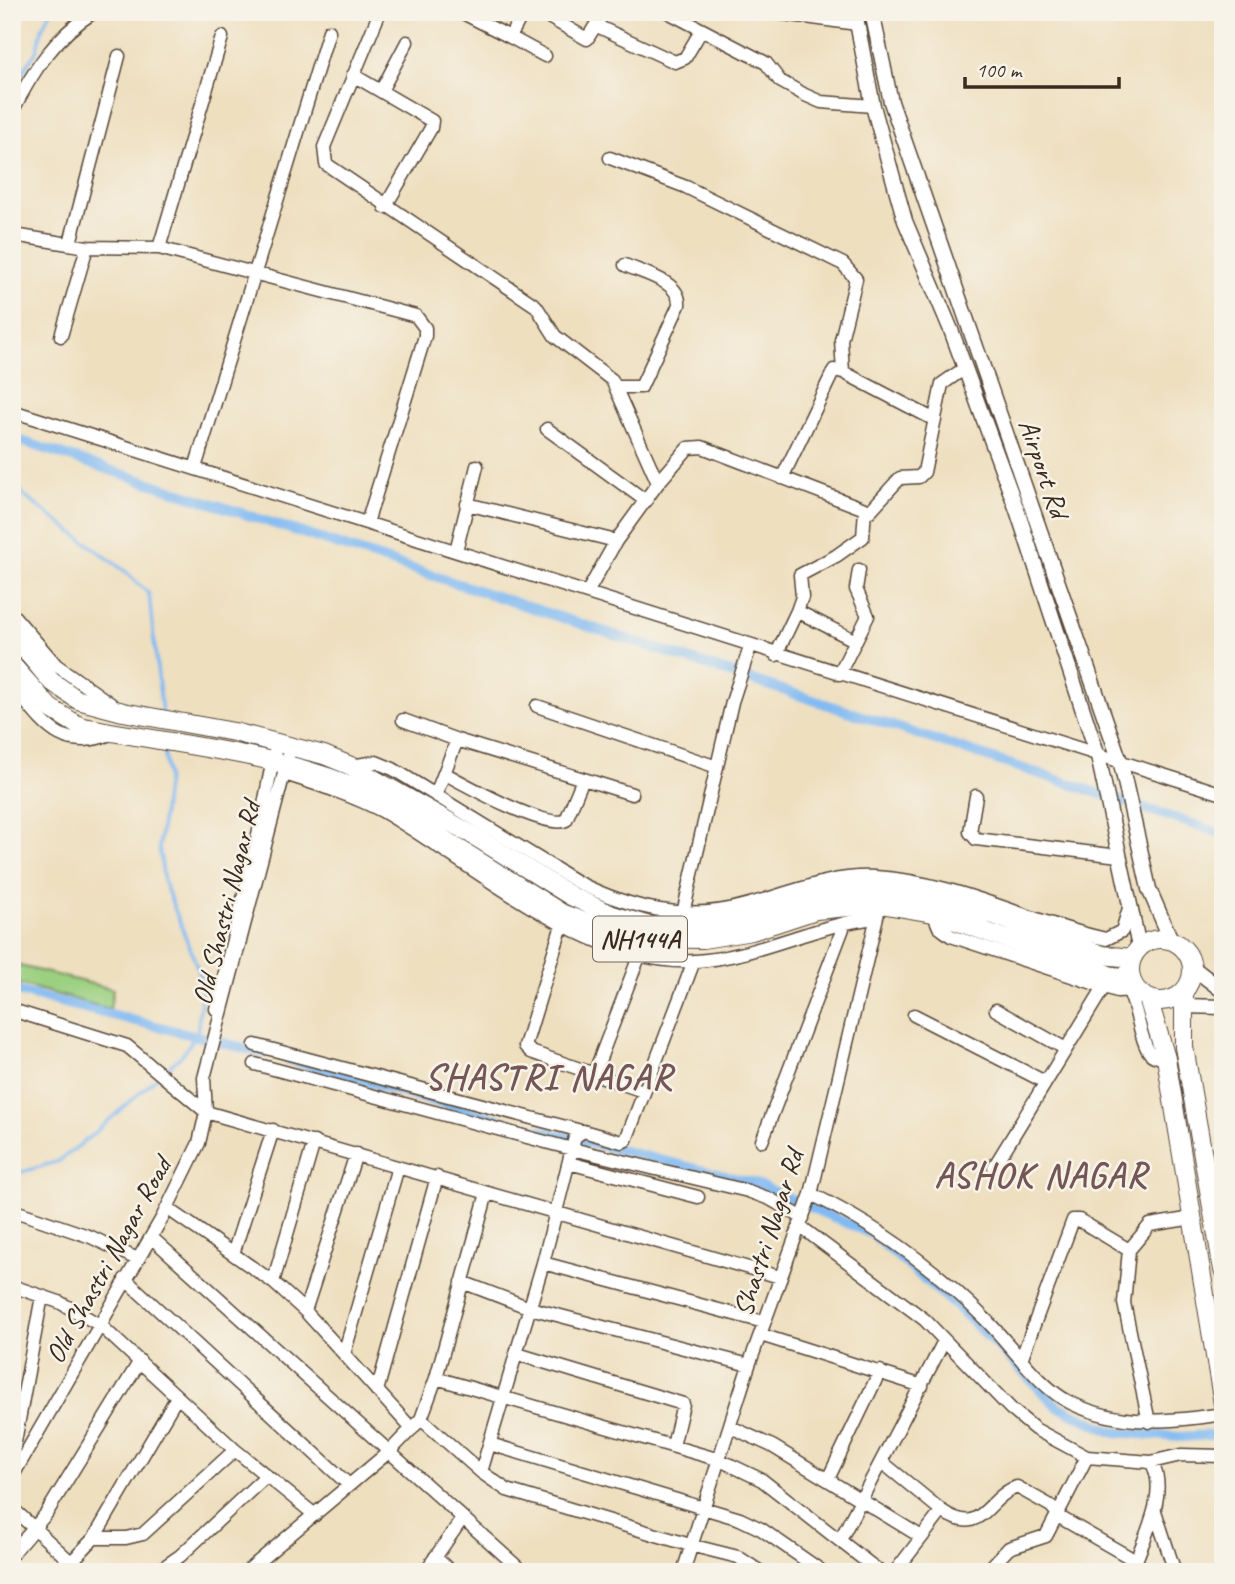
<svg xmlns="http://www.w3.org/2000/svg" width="1235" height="1584" font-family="Caveat,sans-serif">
	<rect width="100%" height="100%" fill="#f7f3e8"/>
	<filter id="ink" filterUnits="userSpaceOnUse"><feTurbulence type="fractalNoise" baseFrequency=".0143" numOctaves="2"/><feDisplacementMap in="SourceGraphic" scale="14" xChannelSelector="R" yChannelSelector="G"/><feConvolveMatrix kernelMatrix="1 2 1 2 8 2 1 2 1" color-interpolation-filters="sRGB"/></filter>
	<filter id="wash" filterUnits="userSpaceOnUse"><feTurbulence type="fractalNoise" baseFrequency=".00686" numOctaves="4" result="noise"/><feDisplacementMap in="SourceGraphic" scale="28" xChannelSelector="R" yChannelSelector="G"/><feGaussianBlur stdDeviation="1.57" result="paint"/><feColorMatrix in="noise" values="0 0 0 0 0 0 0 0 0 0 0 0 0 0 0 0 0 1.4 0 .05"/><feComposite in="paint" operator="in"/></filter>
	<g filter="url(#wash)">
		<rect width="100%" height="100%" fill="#eedfbf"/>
		<path fill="#9bd081" stroke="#6b7d50" stroke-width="2" d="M12 964 113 989 110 1009 12 982Z"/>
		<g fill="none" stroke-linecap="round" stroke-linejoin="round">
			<path stroke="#81baf2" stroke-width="3.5" d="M12 87 36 52 43 26 51 12
				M12 474 24 496 126 572 149 594 162 714
				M12 1175 59 1161 90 1137 181 1056 197 1034 203 982 164 882 159 847 167 777 164 746"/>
			<path stroke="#81baf2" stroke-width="10" d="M12 438 1223 834
				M12 990 264 1053
				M289 1060 518 1125 754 1183 872 1234 967 1316 1057 1406 1112 1432 1180 1437 1211 1435"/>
		</g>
	</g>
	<g filter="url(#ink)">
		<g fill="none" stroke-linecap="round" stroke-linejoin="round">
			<defs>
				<path id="minor" d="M375 12 379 14 324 147 326 164 536 306 555 336 612 380 658 483 616 541 467 504
					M461 12 510 37
					M523 12 510 37 545 56
					M540 12 587 39 604 12
					M668 12 766 63 780 81 805 95 821 102 873 106
					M769 12 857 24
					M597 26 675 62 685 58 701 31
					M353 75 432 121 431 128 385 207
					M381 91 407 42
					M12 112C32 72 55 36 94 12
					M610 158 686 187 843 264 856 279 841 340 843 372
					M20 236 87 247 159 248 416 316 425 328V336L367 523
					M70 243 119 56
					M159 248 222 37
					M61 336 87 247
					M615 387H641L679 305C681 281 642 273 625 265
					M12 411 1223 794
					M547 429 646 501
					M195 468 329 31
					M782 478 834 370 843 372 935 420
					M658 483 688 448 702 447 870 511 900 478 919 477 924 472 942 384 965 368
					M456 551 477 466
					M587 593 616 541
					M797 611 802 597 800 575 836 556 863 537 865 510
					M12 614 56 665 111 704
					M776 655 797 611 856 641
					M839 674 868 616 856 589 859 570
					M12 685C43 722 60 755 113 733
					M537 706 717 767
					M403 720 457 740 632 794
					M351 766 376 762 393 769 577 882C631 909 687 922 746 905 790 893 829 875 875 877 959 882 1026 922 1106 939L1122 931 1130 905
					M444 773C464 784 548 831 566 820L583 779
					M285 774C319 785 352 795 384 812 472 863 590 968 696 961 758 957 815 924 876 918
					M436 794 457 740
					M976 796 970 832 976 839 1119 856
					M683 913 732 702 750 647
					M933 913 939 927 951 936 1117 991 1138 990
					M562 925 525 1046 531 1052 643 1091
					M1129 992C1137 1008 1141 1043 1150 1053 1154 1058 1161 1057 1166 1058
					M216 1009 255 850 274 754
					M12 1010 127 1046 206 1112 780 1277
					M996 1010 1066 1049
					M914 1015 1045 1082
					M255 1045 581 1131
					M255 1064 572 1149 748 1191 770 1199 803 1218
					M594 1074 640 954
					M762 1141 845 923
					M569 1163 698 1197
					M994 1167 1104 987
					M811 1194C875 1225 934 1267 984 1318 1010 1343 1039 1388 1071 1403 1120 1427 1171 1422 1223 1414
					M167 1208 273 1282 305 1311 412 1429
					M12 1210 91 1237 137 1259
					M801 1227 925 1320 1011 1409 1035 1429 1087 1457 1151 1462C1169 1490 1146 1533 1136 1561
					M151 1237 523 1572
					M1129 1250 1124 1303 1149 1422
					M233 1254 273 1130
					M543 1263 764 1322
					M125 1279 349 1485
					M273 1282 314 1142
					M462 1282 530 1308 749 1365
					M12 1286 59 1302 100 1325 235 1450 315 1515
					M305 1311 356 1154
					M761 1335 922 1386
					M344 1354 398 1167
					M517 1354 683 1404 673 1446
					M1022 1357 1073 1220H1079L1129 1250 1150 1225 1193 1218
					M436 1378 720 1460 762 1480 880 1572
					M377 1391 437 1177
					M421 1419 481 1472 507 1490 690 1545 738 1557 761 1572
					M731 1427 772 1446 920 1536
					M490 1444 740 1519 761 1529 823 1572
					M12 1458 42 1296
					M882 1462 942 1511 895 1572
					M1151 1462 1181 1455 1223 1456
					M481 1472 543 1263 575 1137 583 1131 622 1142 626 1140 694 961
					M12 1477 162 1218 199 1143 206 1112 204 1078 288 758
					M828 1479 880 1371
					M12 1508 72 1563
					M942 1511C983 1539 986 1497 1017 1487L1051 1506 1061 1518 1136 1561 1133 1572
					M1155 1511 1175 1572
					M94 1538H126L143 1534 235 1450
					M840 1540 944 1341
					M12 1554 46 1514 140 1361
					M435 1557 451 1572
					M62 1572 94 1538 177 1397
					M157 1572 180 1556 266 1476
					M246 1572 391 1450 421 1419 436 1378 487 1193
					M425 1572 462 1519
					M683 1572 749 1365 811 1194 880 904
					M970 1572 991 1567 1009 1548 1046 1536 1087 1457"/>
				<path id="major" d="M855 12 873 106 905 221 951 330 1017 510 1098 756 1139 947
					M872 12 891 102 1121 764 1149 889 1171 940
					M1192 967 1223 991
					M1183 1006 1223 1007"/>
				<path id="highway" d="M12 634 51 681 78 700 123 712 234 732 324 755 351 766 471 834 571 896 612 915 649 926 714 924 797 901 869 889 911 892 994 915 1102 955 1132 958
					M12 665 50 708 79 726C179 746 282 752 375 796L563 914 626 938 703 939 752 931 816 910 880 904 933 913 1109 975 1131 979
					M1130 970a31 31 0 1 1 62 0a31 31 0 1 1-62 0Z
					M1184 991V1047L1223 1270
					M1148 998 1166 1058 1223 1404"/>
			</defs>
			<use href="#minor" stroke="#564536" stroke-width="15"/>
			<use href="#major" stroke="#564536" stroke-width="17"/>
			<use href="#highway" stroke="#564536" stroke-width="20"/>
			<use href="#minor" stroke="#fff" stroke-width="12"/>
			<use href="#major" stroke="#fff" stroke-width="14"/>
			<use href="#highway" stroke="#fff" stroke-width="18"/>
		</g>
	</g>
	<g text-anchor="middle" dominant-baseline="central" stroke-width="5" stroke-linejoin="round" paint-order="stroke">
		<rect fill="#f7f3e8" stroke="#73665b" stroke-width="2" x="593" y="916.5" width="94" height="45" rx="5"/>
		<g font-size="26" font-weight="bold" fill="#3b2a1e">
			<text x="640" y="939">NH144A</text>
		</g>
		<g font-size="28" fill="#3b2a1e" stroke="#f7f3e8">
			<text transform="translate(1044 468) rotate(71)">Airport Rd</text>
			<text transform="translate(226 903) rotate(-76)">Old Shastri Nagar Rd</text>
			<text transform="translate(768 1233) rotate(-72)">Shastri Nagar Rd</text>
			<text transform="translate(108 1260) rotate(-61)">Old Shastri Nagar Road</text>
		</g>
		<g font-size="35" font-weight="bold" letter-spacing="2" fill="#745656" stroke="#f7f3e8">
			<text x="549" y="1077">SHASTRI NAGAR</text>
			<text x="1041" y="1175">ASHOK NAGAR</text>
		</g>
	</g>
	<rect width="1235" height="1584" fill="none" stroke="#f7f3e8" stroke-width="42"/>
	<path d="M965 77v10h154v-10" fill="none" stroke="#3b2a1e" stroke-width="3.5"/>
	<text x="976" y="77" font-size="21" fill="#3b2a1e" stroke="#f7f3e8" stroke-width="5" paint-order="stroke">100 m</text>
</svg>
